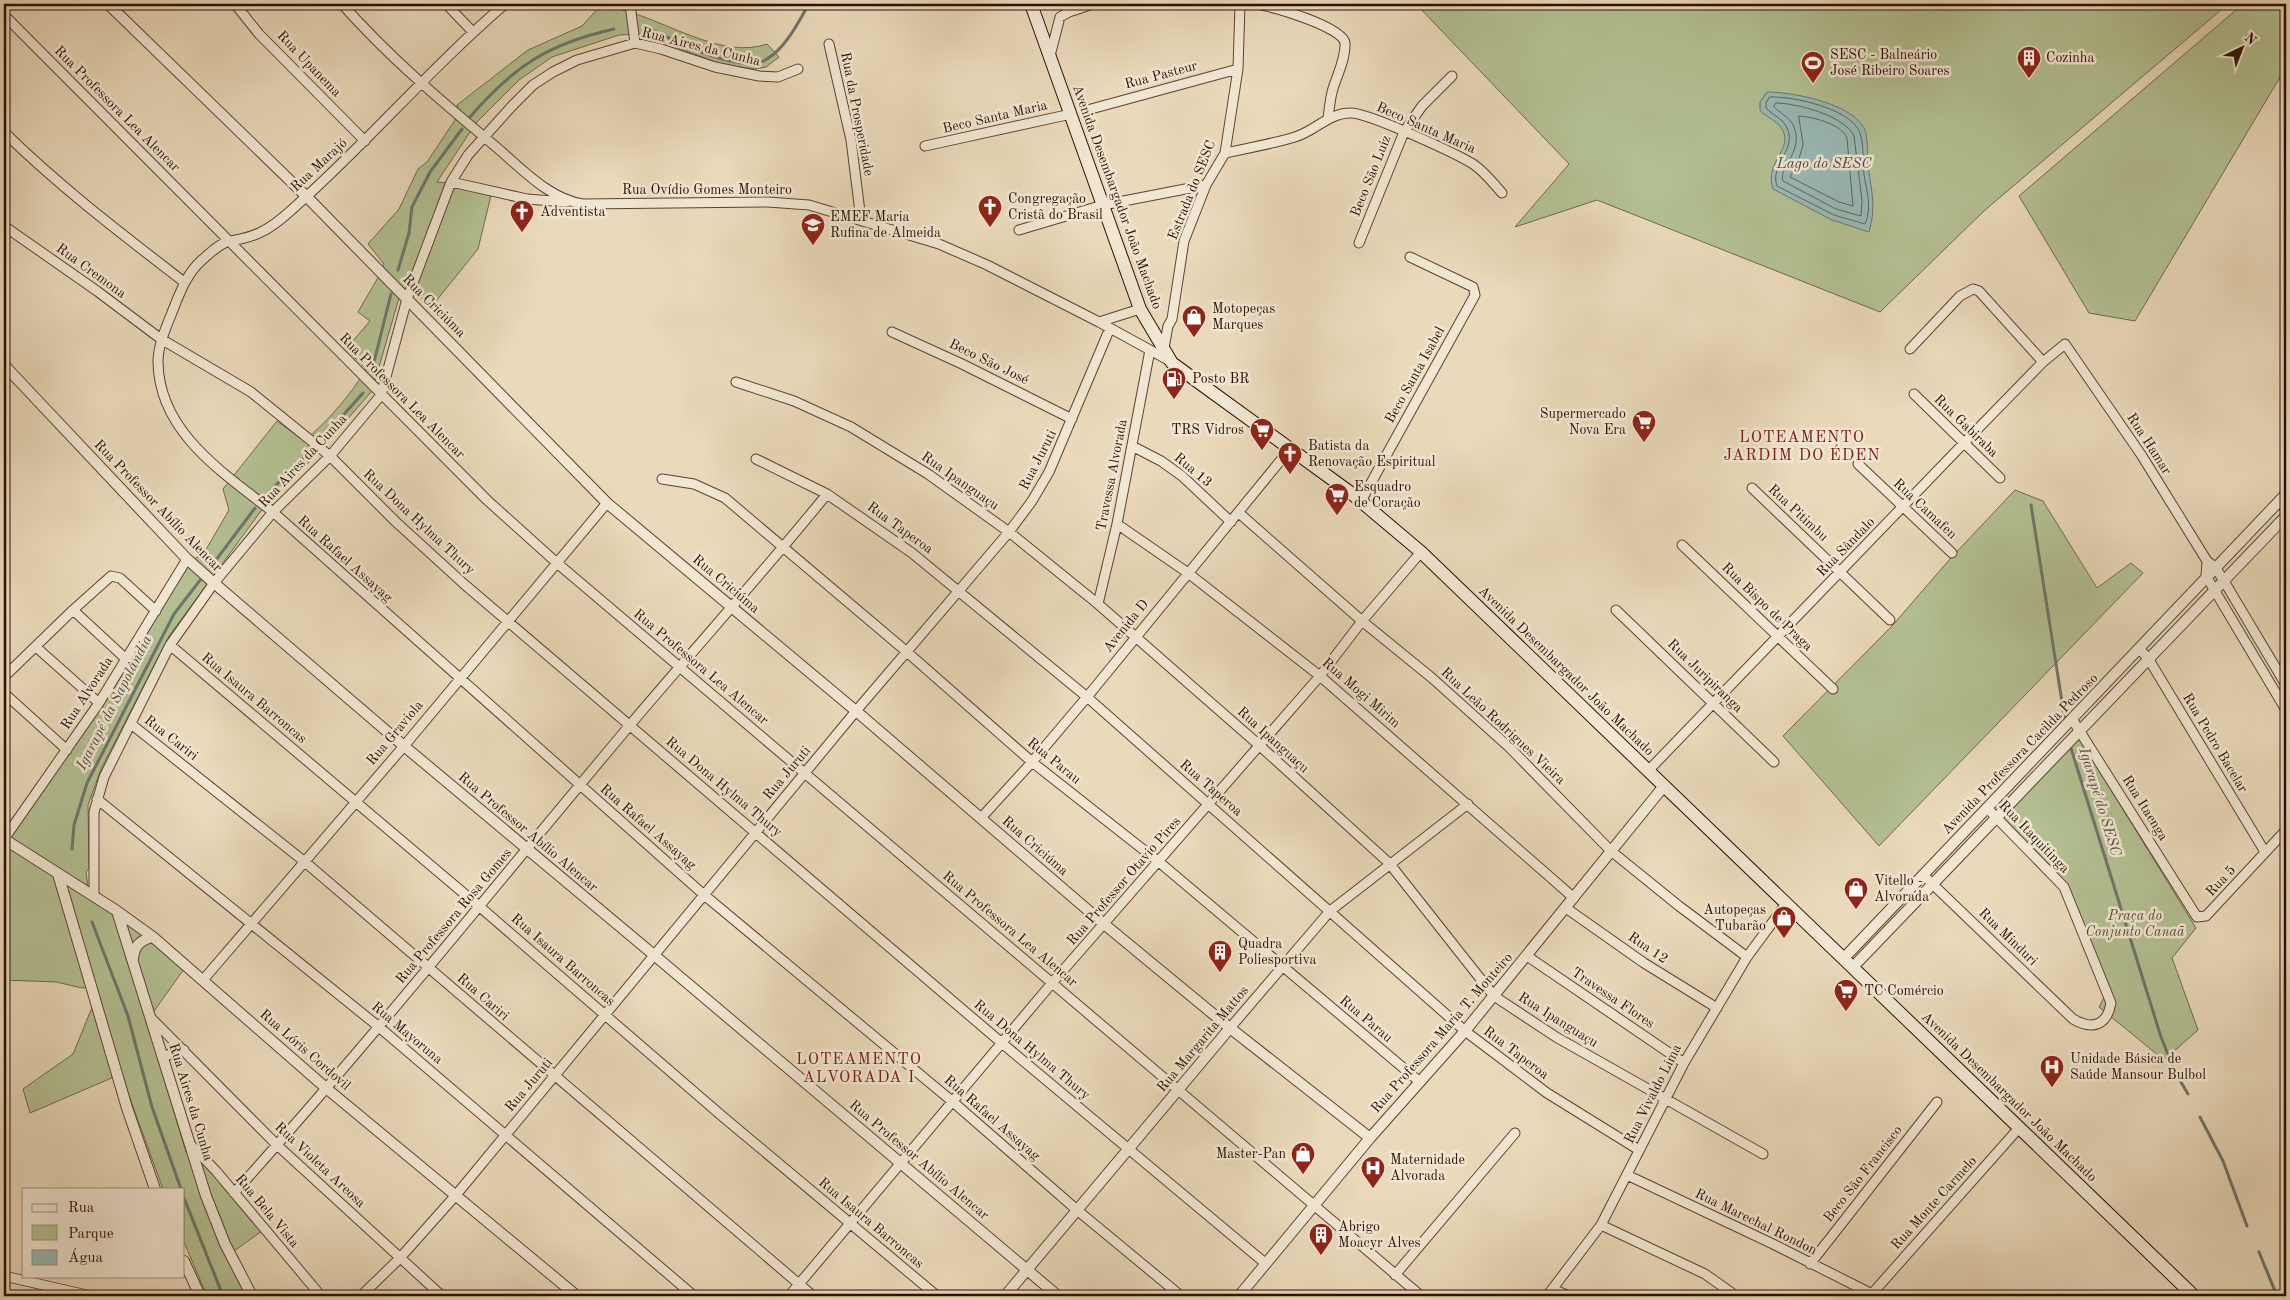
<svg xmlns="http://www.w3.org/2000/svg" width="2290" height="1300" font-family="'Old Standard TT',serif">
	<rect width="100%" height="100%" fill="#ead9ba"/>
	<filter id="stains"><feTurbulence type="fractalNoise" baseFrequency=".004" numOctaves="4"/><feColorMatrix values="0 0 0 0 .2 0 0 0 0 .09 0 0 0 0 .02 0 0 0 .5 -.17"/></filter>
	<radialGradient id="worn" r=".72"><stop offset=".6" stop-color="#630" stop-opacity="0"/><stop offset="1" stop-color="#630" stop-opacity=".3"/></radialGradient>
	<path fill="#b3c092" stroke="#70684a" d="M602 4H621L622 10C665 20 722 60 767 44L779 57 766 67 755 69 724 65 640 34 619 35 552 57 519 80 476 123 437 182 493 187 478 249 432 306 416 294 399 298 372 391 318 453 261 511 169 636 101 769 88 805 89 868 86 872 89 895 139 929 184 969 147 1021 186 1152 203 1161 262 1231 227 1256 247 1296H207L184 1242V1189H163L121 1074 30 1113 23 1089 73 1054 91 1010 101 1000 95 986 82 988 56 982 4 980V840L186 564 204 553 229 510 223 489 277 421 304 441C327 422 351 395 366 369L346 349 370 321 358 312 379 276 384 264 368 244 399 209 418 169 427 162 455 120 458 110 457 105 528 50 582 26Z
		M1416 4H2228L1985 210 1880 312 1597 200 1515 227 1569 164Z
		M2243 4H2286V67L2135 321 2089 313 2019 196Z
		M2015 490 2043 501 2097 588 2131 563 2143 573 1879 846 1783 736 1892 626 1950 559Z
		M2076 733 2196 928 2172 958 2198 1030 2164 1060 2099 1007 2108 990 2063 883 1999 813Z"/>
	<path fill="#98b9b5" stroke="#6d756d" d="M1767 92C1793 92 1858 104 1866 133 1868 143 1867 156 1868 167 1872 192 1876 208 1869 232L1832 220 1773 189C1764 161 1794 150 1782 129 1778 122 1766 116 1760 111V102Z"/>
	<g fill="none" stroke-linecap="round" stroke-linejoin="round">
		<path stroke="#62645c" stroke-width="1" d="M1770 97C1793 96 1852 109 1860 133 1864 145 1863 162 1864 175 1867 191 1872 209 1865 224L1834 215 1777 186C1769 164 1799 149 1786 126 1783 119 1771 114 1766 108V103Z
			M1776 103C1797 103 1845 116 1854 136L1862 201 1861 216 1836 209 1783 181C1778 167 1807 149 1792 123 1788 117 1779 112 1774 107Z
			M1799 116C1814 117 1841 124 1847 138L1853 206 1839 202 1790 177 1798 162 1803 145Z"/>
		<path stroke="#6d756d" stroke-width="3" d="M644 26C673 40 724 67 757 63 762 63 770 57 774 54 790 40 798 22 809 4
			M470 117C514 66 548 44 614 29
			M398 270 409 233 412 207 430 172 462 129
			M373 366 391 294
			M328 432 363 393
			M270 491 305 457
			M2031 505 2065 721
			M216 560 255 508
			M2070 745 2161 1037 2175 1072 2188 1094
			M72 849 74 825 87 783 174 614 201 579
			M92 922 128 1016 152 1107 181 1189
			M2200 1117 2223 1161 2247 1226
			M184 1198 223 1296
			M2259 1252 2277 1296"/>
		<defs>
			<path id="minor" d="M235 4 259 34 365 141
				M342 4C390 58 440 100 495 146 521 168 549 199 583 204L768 202 809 205 939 244 987 265 1099 322 1170 361
				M446 4 473 32
				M505 4C435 64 375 134 307 196 292 209 277 225 259 233 249 238 241 239 230 241 220 243 210 253 202 260 186 274 179 295 171 315 165 330 158 346 158 362 159 433 224 473 273 512L703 894 953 1102 1077 1210 1181 1296
				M630 4 635 43
				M1256 4C1272 6 1343 27 1345 43 1346 59 1336 77 1332 92 1330 101 1329 110 1328 118
				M4 15 487 500 557 563 1421 1296
				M829 44 851 140 861 220
				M1050 56 1060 17 1069 12 1093 4
				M1091 109 1238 69
				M4 132C60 187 122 234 184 282
				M925 146 1071 114
				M1225 153C1248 148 1272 144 1295 137 1315 131 1329 113 1350 113 1367 112 1455 153 1473 164 1484 171 1493 183 1502 193
				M451 182 527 199 566 202
				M4 226 97 291 161 339 251 392 330 456 396 522 464 584 1003 1044 1265 1263
				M1019 230 1103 205 1206 185
				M1359 243 1404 132 1422 106 1452 76
				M1099 322 1140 309
				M892 332 962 364 1072 419
				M1164 348 1168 326 1172 319 1184 241 1206 185 1225 153 1238 69 1240 4
				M1910 349 1960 296 1973 289 1979 291 2043 362
				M736 382 794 401 851 427 928 474 1009 532 1098 604 1259 745 1389 863 1494 996 1556 1037 1763 1154
				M1914 394 2000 478
				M1132 446 1161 461 1182 476 1231 522
				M756 459 827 494 912 553 1087 697 1465 1031 1547 1093 1639 1150
				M1858 464 1952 553
				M662 479 694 484 725 498 907 652 1032 762 1159 862 1420 1082
				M1752 488 1890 620
				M2280 500 2286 511
				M1361 501 1475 295 1473 287 1410 257
				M1239 513 1362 621 1432 678 1510 748 1611 851 1679 906 1747 957
				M1117 524 1188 573 1320 676 1574 898
				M1682 545 1833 689
				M2207 561 2206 576 2286 710
				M1098 604 1117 524 1150 350
				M73 610 126 659
				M1616 610 1774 762
				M170 645 480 907 722 1116 937 1296
				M36 647 99 703
				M2139 649 2148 658 2265 852
				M4 677 73 610 111 576 120 578 156 611
				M4 693 67 750
				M2072 719 2197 917 2206 916 2286 830
				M131 724 305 862 813 1296
				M1648 771 1963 444 2043 362 2065 344 2142 456 2207 561 2215 567 2224 581 2286 685
				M97 799 379 1027 694 1296
				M981 818 1032 762 1087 697 1290 449
				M4 839 99 703 187 559
				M1923 875 2073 1019C2092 1030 2107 1026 2111 1003L2064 887 1987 808
				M94 896V812L104 777 170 645 214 583 273 512 330 456 381 395 407 299 451 182 468 155 512 106 533 85 553 72 577 60 635 43 661 49 715 67 759 76 778 77 798 69
				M1566 908 1644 963 1717 1008
				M1527 956 1684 1063
				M203 980 404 746 607 503
				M151 1018 277 1145 442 1296
				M1230 1028 1330 911 1468 804
				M163 1058 173 1052 184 1050
				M191 1145 216 1171 321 1296
				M1627 1175 1773 1244 1872 1294
				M234 1193C371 1041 498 882 630 725 695 648 763 573 827 494
				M1601 1225 1705 1274 1736 1296
				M1810 1264 1937 1102
				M1395 1275 1515 1133
				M4 1276 91 1296
				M1553 1289 1569 1296
				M361 1296 400 1258 456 1195 856 711 1009 532 1032 501 1049 472 1110 328
				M789 1296 1052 983 1320 676 1362 621 1421 552
				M1547 1296 1601 1225 1684 1063 1747 957 1786 904
				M1870 1296 2019 1128"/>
			<path id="tertiary" d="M108 4 306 196 607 503 856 711 1104 924 1230 1028 1370 1138
				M4 365 187 559 214 583 404 746 654 955 1058 1296
				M4 839 117 911 153 937 326 1088 577 1296
				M58 874 127 1108 155 1189
				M117 911 206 1196 225 1244 252 1296
				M1844 958 2286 494
				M133 959C134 946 140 940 153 937
				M1853 967 2286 516
				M184 1261 200 1296
				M1005 1296 1230 1028
				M1239 1296 1370 1138 1465 1031 1664 786"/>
			<path id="secondary" d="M1031 4 1140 309 1172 363 1351 493 1421 552 2194 1296"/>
		</defs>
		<use href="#minor" stroke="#5c4230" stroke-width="11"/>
		<use href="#tertiary" stroke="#5c4230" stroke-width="12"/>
		<use href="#secondary" stroke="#2c0f02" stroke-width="14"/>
		<use href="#minor" stroke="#f1e6d2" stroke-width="9"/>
		<use href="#tertiary" stroke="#f1e6d2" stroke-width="10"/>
		<use href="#secondary" stroke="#f1e6d2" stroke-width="12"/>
	</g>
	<defs>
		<symbol id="building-pin" viewBox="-11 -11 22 30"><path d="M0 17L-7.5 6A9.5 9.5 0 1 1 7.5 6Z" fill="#8f2418" stroke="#f1e6d2"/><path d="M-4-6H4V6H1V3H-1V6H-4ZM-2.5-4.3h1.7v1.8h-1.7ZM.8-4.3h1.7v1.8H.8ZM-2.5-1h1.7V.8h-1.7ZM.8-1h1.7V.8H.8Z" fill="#fff"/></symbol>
		<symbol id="stadium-pin" viewBox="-11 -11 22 30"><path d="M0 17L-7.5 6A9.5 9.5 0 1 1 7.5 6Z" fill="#8f2418" stroke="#f1e6d2"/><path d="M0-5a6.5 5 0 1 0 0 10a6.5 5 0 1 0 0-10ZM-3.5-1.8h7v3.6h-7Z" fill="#fff"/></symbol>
		<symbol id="church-pin" viewBox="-11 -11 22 30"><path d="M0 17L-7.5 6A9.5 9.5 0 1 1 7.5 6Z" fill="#8f2418" stroke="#f1e6d2"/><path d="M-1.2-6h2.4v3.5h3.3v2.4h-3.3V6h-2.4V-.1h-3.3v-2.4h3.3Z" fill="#fff"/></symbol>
		<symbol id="school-pin" viewBox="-11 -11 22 30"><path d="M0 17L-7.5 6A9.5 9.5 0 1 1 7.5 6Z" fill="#8f2418" stroke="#f1e6d2"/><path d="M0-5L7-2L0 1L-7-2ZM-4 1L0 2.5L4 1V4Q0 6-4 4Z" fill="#fff"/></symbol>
		<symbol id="shop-pin" viewBox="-11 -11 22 30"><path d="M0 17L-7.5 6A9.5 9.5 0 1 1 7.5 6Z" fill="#8f2418" stroke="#f1e6d2"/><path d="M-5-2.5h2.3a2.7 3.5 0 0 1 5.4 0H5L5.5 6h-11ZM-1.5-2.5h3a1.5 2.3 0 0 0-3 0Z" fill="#fff"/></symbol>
		<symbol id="fuel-pin" viewBox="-11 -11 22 30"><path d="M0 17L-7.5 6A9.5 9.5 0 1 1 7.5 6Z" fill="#8f2418" stroke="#f1e6d2"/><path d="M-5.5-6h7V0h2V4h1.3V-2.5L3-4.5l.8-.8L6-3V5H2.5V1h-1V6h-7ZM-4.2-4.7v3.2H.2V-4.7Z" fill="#fff"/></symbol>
		<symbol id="supermarket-pin" viewBox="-11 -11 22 30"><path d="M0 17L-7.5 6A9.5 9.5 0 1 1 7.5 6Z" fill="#8f2418" stroke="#f1e6d2"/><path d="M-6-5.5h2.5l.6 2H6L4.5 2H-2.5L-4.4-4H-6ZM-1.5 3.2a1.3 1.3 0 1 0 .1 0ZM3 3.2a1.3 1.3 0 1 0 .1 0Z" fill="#fff"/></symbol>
		<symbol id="hospital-pin" viewBox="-11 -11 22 30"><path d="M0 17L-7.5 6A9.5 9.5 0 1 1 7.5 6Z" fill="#8f2418" stroke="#f1e6d2"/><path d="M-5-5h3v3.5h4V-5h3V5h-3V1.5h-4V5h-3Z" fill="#fff"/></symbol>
	</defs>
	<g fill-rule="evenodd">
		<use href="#building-pin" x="2015" y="44" width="28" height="38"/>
		<use href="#stadium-pin" x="1799" y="49" width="28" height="38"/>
		<use href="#church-pin" x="976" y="193" width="28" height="38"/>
		<use href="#church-pin" x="508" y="198" width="28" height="38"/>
		<use href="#school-pin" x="799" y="211" width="28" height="38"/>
		<use href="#shop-pin" x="1180" y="303" width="28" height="38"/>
		<use href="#fuel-pin" x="1160" y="365" width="28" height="38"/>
		<use href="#supermarket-pin" x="1630" y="408" width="28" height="38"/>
		<use href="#supermarket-pin" x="1248" y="416" width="28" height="38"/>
		<use href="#church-pin" x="1276" y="440" width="28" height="38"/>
		<use href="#supermarket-pin" x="1323" y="481" width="28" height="38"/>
		<use href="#shop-pin" x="1842" y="875" width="28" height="38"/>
		<use href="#shop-pin" x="1770" y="904" width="28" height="38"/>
		<use href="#building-pin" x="1206" y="938" width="28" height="38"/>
		<use href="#supermarket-pin" x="1832" y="977" width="28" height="38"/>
		<use href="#hospital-pin" x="2038" y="1053" width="28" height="38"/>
		<use href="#shop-pin" x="1289" y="1140" width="28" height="38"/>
		<use href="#hospital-pin" x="1359" y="1154" width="28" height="38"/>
		<use href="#building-pin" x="1307" y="1221" width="28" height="38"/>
	</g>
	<g text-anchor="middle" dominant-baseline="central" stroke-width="5" stroke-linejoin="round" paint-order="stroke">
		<g font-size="14" fill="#2c0f02" stroke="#f1e6d2">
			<text transform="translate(701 47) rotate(14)">Rua Aires da Cunha</text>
			<text transform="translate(309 64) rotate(46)">Rua Upanema</text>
			<text transform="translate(1161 75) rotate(-15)">Rua Pasteur</text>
			<text transform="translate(117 109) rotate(45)">Rua Professora Lea Alencar</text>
			<text transform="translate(857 114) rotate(79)">Rua da Prosperidade</text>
			<text transform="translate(995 117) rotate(-13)">Beco Santa Maria</text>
			<text transform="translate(1426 128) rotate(24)">Beco Santa Maria</text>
			<text transform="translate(319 165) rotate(-43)">Rua Marajó</text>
			<text transform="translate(1371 176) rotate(-68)">Beco São Luiz</text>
			<text x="707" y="190">Rua Ovídio Gomes Monteiro</text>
			<text transform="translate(1192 190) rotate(-68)">Estrada do SESC</text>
			<text transform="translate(1117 197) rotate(70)">Avenida Desembargador João Machado</text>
			<text transform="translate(91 271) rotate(36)">Rua Cremona</text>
			<text transform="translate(434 306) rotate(45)">Rua Criciúma</text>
			<text transform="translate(989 362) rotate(26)">Beco São José</text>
			<text transform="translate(1415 375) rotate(-61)">Beco Santa Isabel</text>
			<text transform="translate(402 396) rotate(45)">Rua Professora Lea Alencar</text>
			<text transform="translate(1966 426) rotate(44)">Rua Gabiraba</text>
			<text transform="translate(2149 444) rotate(57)">Rua Hamar</text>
			<text transform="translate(1038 460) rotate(-63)">Rua Juruti</text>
			<text transform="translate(303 461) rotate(-47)">Rua Aires da Cunha</text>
			<text transform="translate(1193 470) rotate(40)">Rua 13</text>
			<text transform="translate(1112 475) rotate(-79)">Travessa Alvorada</text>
			<text transform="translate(960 481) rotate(35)">Rua Ipanguaçu</text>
			<text transform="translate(158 506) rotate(46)">Rua Professor Abílio Alencar</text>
			<text transform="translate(1925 509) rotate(43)">Rua Camafen</text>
			<text transform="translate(1798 513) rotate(43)">Rua Pitimbu</text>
			<text transform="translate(419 522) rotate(43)">Rua Dona Hylma Thury</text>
			<text transform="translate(900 528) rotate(36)">Rua Taperoa</text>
			<text transform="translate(1846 547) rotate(-46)">Rua Sândalo</text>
			<text transform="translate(345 559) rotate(42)">Rua Rafael Assayag</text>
			<text transform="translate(726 584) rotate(40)">Rua Criciúma</text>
			<text transform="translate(1767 607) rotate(44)">Rua Bispo de Praga</text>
			<text transform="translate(1126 626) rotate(-51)">Avenida D</text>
			<text transform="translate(701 667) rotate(40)">Rua Professora Lea Alencar</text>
			<text transform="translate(1566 671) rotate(44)">Avenida Desembargador João Machado</text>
			<text transform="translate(1705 676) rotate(44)">Rua Juripiranga</text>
			<text transform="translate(87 693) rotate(-57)">Rua Alvorada</text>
			<text transform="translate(1361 693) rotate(41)">Rua Mogi Mirim</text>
			<text transform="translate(254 698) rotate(40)">Rua Isaura Barroncas</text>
			<text transform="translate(1503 726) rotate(43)">Rua Leão Rodrigues Vieira</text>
			<text transform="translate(395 733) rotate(-50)">Rua Graviola</text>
			<text transform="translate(171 738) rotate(38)">Rua Cariri</text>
			<text transform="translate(1273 740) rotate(42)">Rua Ipanguaçu</text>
			<text transform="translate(2215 743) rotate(59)">Rua Pedro Bacelar</text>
			<text transform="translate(2020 754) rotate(-46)">Avenida Professora Cacilda Pedroso</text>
			<text transform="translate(1054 761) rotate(39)">Rua Parau</text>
			<text transform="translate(787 773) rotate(-50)">Rua Juruti</text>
			<text transform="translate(724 787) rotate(40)">Rua Dona Hylma Thury</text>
			<text transform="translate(1211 788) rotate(41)">Rua Taperoa</text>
			<text transform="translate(2145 808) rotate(58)">Rua Itaenga</text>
			<text transform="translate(648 827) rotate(41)">Rua Rafael Assayag</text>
			<text transform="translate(528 832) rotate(40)">Rua Professor Abílio Alencar</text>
			<text transform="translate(2034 837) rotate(46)">Rua Itaquitinga</text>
			<text transform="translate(1035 846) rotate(41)">Rua Criciúma</text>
			<text transform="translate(1124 881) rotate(-49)">Rua Professor Otavio Pires</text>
			<text transform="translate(2221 881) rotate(-47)">Rua 5</text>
			<text transform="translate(454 916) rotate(-50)">Rua Professora Rosa Gomes</text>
			<text transform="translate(1010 929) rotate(40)">Rua Professora Lea Alencar</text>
			<text transform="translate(2008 937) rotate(44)">Rua Minduri</text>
			<text transform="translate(1648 948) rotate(34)">Rua 12</text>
			<text transform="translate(563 960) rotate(41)">Rua Isaura Barroncas</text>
			<text transform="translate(483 997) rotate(41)">Rua Cariri</text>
			<text transform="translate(1613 998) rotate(34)">Travessa Flores</text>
			<text transform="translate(1366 1019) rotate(40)">Rua Parau</text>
			<text transform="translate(1558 1020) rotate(32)">Rua Ipanguaçu</text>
			<text transform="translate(407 1033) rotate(40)">Rua Mayoruna</text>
			<text transform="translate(1442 1033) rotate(-49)">Rua Professora Maria T. Monteiro</text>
			<text transform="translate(1203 1039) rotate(-50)">Rua Margarita Mattos</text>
			<text transform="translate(305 1050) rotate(41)">Rua Lóris Cordovil</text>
			<text transform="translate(1032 1050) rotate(40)">Rua Dona Hylma Thury</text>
			<text transform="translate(1516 1053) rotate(37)">Rua Taperoa</text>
			<text transform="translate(529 1085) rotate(-50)">Rua Juruti</text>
			<text transform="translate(1653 1094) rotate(-63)">Rua Vivaldo Lima</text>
			<text transform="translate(2009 1097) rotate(44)">Avenida Desembargador João Machado</text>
			<text transform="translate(191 1102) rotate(73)">Rua Aires da Cunha</text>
			<text transform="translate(992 1118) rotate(41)">Rua Rafael Assayag</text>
			<text transform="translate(919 1160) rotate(40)">Rua Professor Abílio Alencar</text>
			<text transform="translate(320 1165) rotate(43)">Rua Violeta Areosa</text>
			<text transform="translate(1863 1174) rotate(-52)">Beco São Francisco</text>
			<text transform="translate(1934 1203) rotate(-48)">Rua Monte Carmelo</text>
			<text transform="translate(267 1211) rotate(50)">Rua Bela Vista</text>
			<text transform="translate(1756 1222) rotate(26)">Rua Marechal Rondon</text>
			<text transform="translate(871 1223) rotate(40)">Rua Isaura Barroncas</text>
		</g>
		<g font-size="14" fill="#2c0f02" stroke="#f1e6d2" text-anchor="start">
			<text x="1830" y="55">SESC - Balneário<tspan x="1830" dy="16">José Ribeiro Soares</tspan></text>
			<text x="2046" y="58">Cozinha</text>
			<text x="1008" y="199">Congregação<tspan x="1008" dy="16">Cristã do Brasil</tspan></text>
			<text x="540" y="212">Adventista</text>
			<text x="830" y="217">EMEF Maria<tspan x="830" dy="16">Rufina de Almeida</tspan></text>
			<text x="1212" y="309">Motopeças<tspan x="1212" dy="16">Marques</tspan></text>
			<text x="1192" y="379">Posto BR</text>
			<text x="1626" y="414" text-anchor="end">Supermercado<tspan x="1626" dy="16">Nova Era</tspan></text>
			<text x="1244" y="430" text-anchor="end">TRS Vidros</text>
			<text x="1308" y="446">Batista da<tspan x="1308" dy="16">Renovação Espiritual</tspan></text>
			<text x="1354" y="487">Esquadro<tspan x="1354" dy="16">de Coração</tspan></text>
			<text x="1874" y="881">Vitello -<tspan x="1874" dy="16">Alvorada</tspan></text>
			<text x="1766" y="910" text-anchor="end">Autopeças<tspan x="1766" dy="16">Tubarão</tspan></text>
			<text x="1238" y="944">Quadra<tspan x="1238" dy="16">Poliesportiva</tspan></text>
			<text x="1864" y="991">TC Comércio</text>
			<text x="2070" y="1059">Unidade Básica de<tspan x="2070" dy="16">Saúde Mansour Bulbol</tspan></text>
			<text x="1286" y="1154" text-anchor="end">Master-Pan</text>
			<text x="1390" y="1160">Maternidade<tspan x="1390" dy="16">Alvorada</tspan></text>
			<text x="1338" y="1227">Abrigo<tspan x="1338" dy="16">Moacyr Alves</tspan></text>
		</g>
		<g font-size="14" font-style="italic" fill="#5b4d34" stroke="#f1e6d2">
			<text x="2135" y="916">Praça do<tspan x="2135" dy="16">Conjunto Canaã</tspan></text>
		</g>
		<g font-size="15" font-style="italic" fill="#524a41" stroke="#f1e6d2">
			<text x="1824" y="164">Lago do SESC</text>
			<text transform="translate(115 703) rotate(-63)">Igarapé da Sapolândia</text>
			<text transform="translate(2099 802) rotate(73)">Igarapé do SESC</text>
		</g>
		<g font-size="16" letter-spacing="1" fill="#7a1f14" stroke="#f1e6d2">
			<text x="1802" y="438">LOTEAMENTO<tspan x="1802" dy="18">JARDIM DO ÉDEN</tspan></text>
			<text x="859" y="1060">LOTEAMENTO<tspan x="859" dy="18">ALVORADA I</tspan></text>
		</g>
	</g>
	<rect width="2290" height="1300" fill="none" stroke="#ead9ba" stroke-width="20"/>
	<rect x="5" y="5" width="2280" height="1290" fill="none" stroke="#2c0f02" stroke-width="2.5"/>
	<rect x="10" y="10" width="2270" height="1280" fill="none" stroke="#2c0f02"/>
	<rect x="22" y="1188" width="162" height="90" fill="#f1e6d2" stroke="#a2907f"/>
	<rect x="32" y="1204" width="25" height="8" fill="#f1e6d2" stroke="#a2907f"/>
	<text x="68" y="1212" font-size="15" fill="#2c0f02">Rua</text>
	<rect x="32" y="1225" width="25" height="15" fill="#b3c092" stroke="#a2907f"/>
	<text x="68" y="1238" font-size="15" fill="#2c0f02">Parque</text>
	<rect x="32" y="1250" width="25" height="15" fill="#98b9b5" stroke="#a2907f"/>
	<text x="68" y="1262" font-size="15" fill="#2c0f02">Água</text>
	<g transform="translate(2242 48) rotate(43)" stroke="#f1e6d2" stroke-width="4" paint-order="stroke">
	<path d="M0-4L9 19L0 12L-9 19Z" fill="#2c0f02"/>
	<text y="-8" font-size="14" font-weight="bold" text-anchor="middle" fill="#2c0f02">N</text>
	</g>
	<rect width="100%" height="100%" filter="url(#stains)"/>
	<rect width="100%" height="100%" fill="url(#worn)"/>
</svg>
